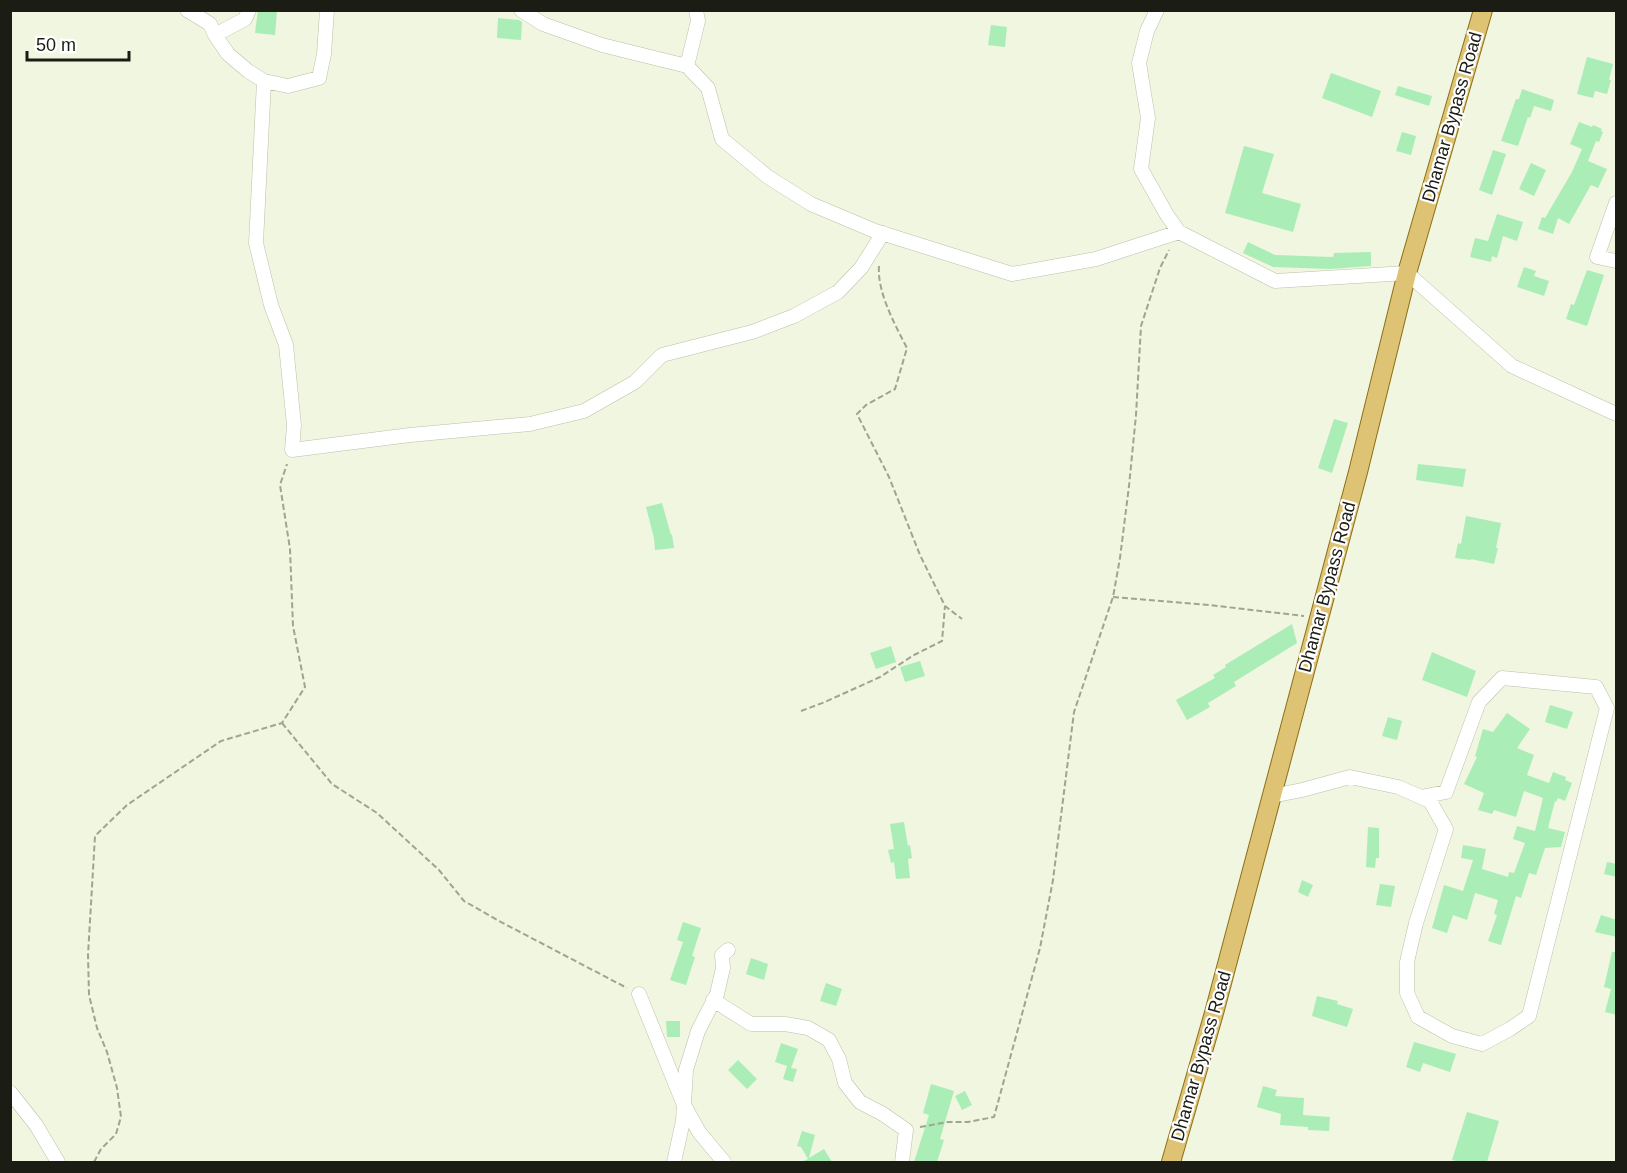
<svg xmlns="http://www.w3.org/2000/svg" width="1627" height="1173" font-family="Arial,sans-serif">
	<rect width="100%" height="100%" fill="#f0f6df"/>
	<path fill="#abedb6" d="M258 10 277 11 275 35 255 33Z
		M498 18 519 20 522 22 521 40 497 38Z
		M991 25 1007 27 1005 47 988 45Z
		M1587 57 1613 64 1609 80H1611L1607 94 1595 91 1593 98 1577 94Z
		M1331 73 1381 91 1372 117 1322 98Z
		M1398 86 1432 96 1429 106 1395 95Z
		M1522 89 1554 100 1551 111 1534 106 1530 118 1528 117 1518 146 1501 141 1516 99H1519Z
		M1579 122 1592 127 1593 125 1602 129 1601 131 1603 132 1599 142 1596 141 1588 161 1607 169 1598 188 1591 185 1569 224 1558 218 1553 234 1538 229 1542 217 1545 218 1572 172 1582 149 1570 144Z
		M1402 132 1416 136 1411 155 1396 151Z
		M1244 146 1274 154 1262 193 1301 204 1293 232 1225 213Z
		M1493 150 1506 154 1492 195 1479 190Z
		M1531 163 1546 170 1534 196 1519 189Z
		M1497 214 1523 222 1517 241 1503 236 1497 258 1492 256 1491 262 1470 257 1475 238 1488 241Z
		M1248 242 1275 255 1333 257 1334 253 1371 252V266L1330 269 1273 267 1243 253Z
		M1524 267 1536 271 1534 276 1549 281 1544 296 1517 287Z
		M1587 270 1604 275 1587 326 1566 319 1571 304 1574 305Z
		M1334 419 1348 423 1332 473 1318 468Z
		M1418 464 1466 469 1463 487 1416 480Z
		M662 503 671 535 672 534 674 548 655 550 654 538 646 507Z
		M1466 516 1501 523 1496 548H1498L1494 564 1471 559V560L1455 558 1458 543 1461 544Z
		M1292 624 1297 643 1234 682 1236 686 1208 703 1210 707 1187 720 1176 700 1215 678 1213 675 1226 667 1225 665Z
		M891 646 896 662 876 669 870 653Z
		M1432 652 1476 671 1467 697 1422 680Z
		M920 661 925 676 905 682 900 667Z
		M1550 705 1573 712 1567 729 1545 722Z
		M1507 713 1530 729 1517 748 1534 755 1527 775 1549 783 1553 772 1566 777 1565 780 1572 783 1565 801 1558 798 1556 802 1555 801 1548 828 1565 832 1561 847 1545 848 1536 875 1529 873 1521 898 1516 896 1501 945 1488 941 1497 915 1494 914 1498 900 1475 893 1467 920 1453 915 1447 933 1432 928 1444 885 1463 891 1473 860 1461 858 1463 845 1486 849 1482 869 1508 877 1509 872 1514 873 1525 843 1513 839 1517 826 1535 831 1543 798 1524 791 1516 817 1494 810 1492 814 1478 810 1484 793 1464 784 1477 757 1475 756 1483 729 1493 732Z
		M1388 717 1402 721 1397 740 1382 736Z
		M904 822 908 846 910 845 912 858 908 859 910 878 896 879 894 862 891 863 888 850 894 849 890 824Z
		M1368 827 1379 828V858H1376L1375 868 1366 867Z
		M1607 862 1617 864V877L1604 874Z
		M1302 880 1313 885 1308 897 1298 892Z
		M1380 884 1395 886 1391 907 1376 905Z
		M1601 915 1617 920V937L1595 932Z
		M683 922 701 928 692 956 695 957 686 985 670 980 683 942 677 940Z
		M1612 952H1617V1015L1605 1012 1611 989 1604 987Z
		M751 958 768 964 764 980 746 974Z
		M826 983 842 989 836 1006 820 1001Z
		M1317 996 1338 1001 1337 1004 1353 1009 1347 1027 1312 1016Z
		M666 1021H680V1037H667Z
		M1414 1042 1456 1054 1450 1072 1423 1063 1420 1072 1406 1067Z
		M781 1043 798 1049 791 1068 797 1069 793 1082 783 1079 787 1066 775 1062Z
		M738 1060 757 1079 747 1089 728 1070Z
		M931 1084 954 1091 940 1139 944 1140 937 1162H914L929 1115 923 1113Z
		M1263 1086 1277 1090 1275 1096 1304 1098 1303 1115 1330 1117 1329 1131 1308 1130V1127L1280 1125 1281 1114 1257 1107Z
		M965 1091 972 1105 962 1110 955 1096Z
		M1467 1112 1499 1121 1487 1162H1460L1452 1160Z
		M802 1131 815 1135 809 1158 824 1149 832 1162H801L808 1159 801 1147 797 1146Z"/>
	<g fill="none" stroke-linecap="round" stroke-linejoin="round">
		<defs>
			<path id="minor" d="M187 10 210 24 215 35 228 54 248 71 264 81
				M327 10 324 54 319 78 288 86 264 81 256 243 271 305 286 345 294 425 292 450 410 435 530 424 584 411 635 382 662 355 752 332 794 316 838 292 861 268 883 233
				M521 10 543 24 602 45 687 66 708 88 722 139 768 177 811 204 875 231 1012 274 1096 259 1179 232 1275 281 1407 273 1512 366 1616 414
				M1157 10 1147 31 1139 63 1148 118 1141 169 1167 215 1179 232
				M215 35 245 19 249 10
				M687 66 698 21 696 10
				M1616 203 1597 257 1616 261
				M1272 796 1302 790 1350 777 1398 787 1430 801 1446 829 1416 923 1407 962V993L1418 1017 1452 1036 1482 1044 1510 1029 1529 1016 1607 708 1596 687 1502 678 1479 702 1446 792 1421 797
				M639 994 684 1105 699 1132 724 1162
				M713 1000 751 1024H785L808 1028 829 1040 839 1059 845 1083 860 1102 883 1114 906 1130 902 1162
				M10 1092 36 1125 58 1162
				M674 1162 683 1121 686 1070 698 1031 717 994 723 968 722 955 728 950"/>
			<path id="major" d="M1171 1162 1214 1013 1358 472 1407 273 1483 10"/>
		</defs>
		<use href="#minor" stroke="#bbc0aa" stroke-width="15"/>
		<use href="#major" stroke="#8c6f17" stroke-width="20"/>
		<path stroke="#9fa493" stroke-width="2" stroke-dasharray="6 3" stroke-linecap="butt" d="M879 266C877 292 895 325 907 348L895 389 866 405 857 414 889 477 920 555 945 606 962 619
			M1113 597 1209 605 1304 616
			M801 711 825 702 880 677 914 655 942 641 945 606
			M282 723 332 784 377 813 439 870 464 901 499 921 627 988
			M920 1127 948 1122H968L994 1117 1040 948 1053 880 1074 712 1113 597 1120 558 1129 486 1136 415 1141 326 1160 268 1169 250
			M94 1162 101 1149 116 1134 121 1117 117 1088 107 1052 97 1028 89 995 88 955 95 836 127 805 221 741 282 723 305 687 293 626 290 549 280 485 287 464"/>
		<use href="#minor" stroke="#fff" stroke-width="14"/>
		<use href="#major" stroke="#dfc374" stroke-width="18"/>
	</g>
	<g text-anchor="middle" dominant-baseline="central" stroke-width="4.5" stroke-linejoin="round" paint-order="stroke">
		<g font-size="18" fill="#1b1d15" stroke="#fff">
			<text transform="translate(1452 117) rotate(-74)">Dhamar Bypass Road</text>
			<text transform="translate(1327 587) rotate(-75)">Dhamar Bypass Road</text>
			<text transform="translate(1201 1056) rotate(-74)">Dhamar Bypass Road</text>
		</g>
	</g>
	<rect width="1627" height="1173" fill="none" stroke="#1b1d15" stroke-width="24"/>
	<path d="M27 51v9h102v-9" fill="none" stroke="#1b1d15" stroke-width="3"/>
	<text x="36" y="51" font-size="18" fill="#1b1d15" stroke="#ffffff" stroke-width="4.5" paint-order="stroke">50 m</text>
</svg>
